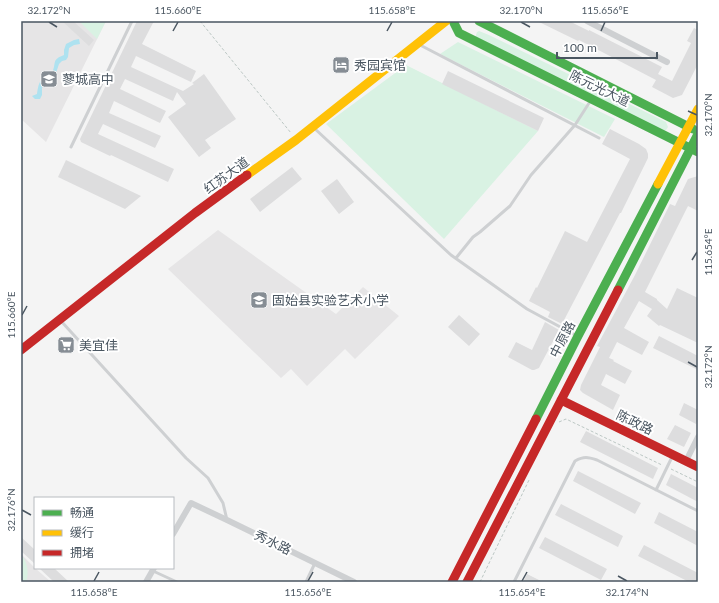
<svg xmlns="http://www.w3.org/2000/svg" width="719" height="603" font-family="Lato,'Noto Sans SC',sans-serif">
	<rect width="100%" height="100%" fill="#f4f4f4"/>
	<path fill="#e6e5e6" d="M21 21H106L46 142 21 119Z
		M218 230 336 314 363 287 399 316 355 359 345 349 307 386 291 369 281 378 168 269Z
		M21 554 35 568 51 582H21Z"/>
	<path fill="#d9f2e3" d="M79 21H106L97 39Z
		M479 31 489 35 666 122 668 127 666 130 664 131 475 38 477 32Z
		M458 42 615 119 604 137 440 54Z
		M406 65 538 131 444 239 326 124Z
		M21 555C28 562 29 573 26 582H21Z"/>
	<path fill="#aee2f0" d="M79 39 80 44 74 45 69 48 68 57 66 60 62 61 59 64 55 76 45 84 42 88V95L40 99H35L32 96 37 94C39 81 40 79 52 73 57 62 51 60 64 55V50L66 44 74 40Z"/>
	<path fill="#ddddde" d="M62 21H73L94 40 89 46Z
		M137 21H154L142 44 196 71 191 82 136 56 131 67 183 91 194 84 192 83 204 74 236 119 205 140 211 148 199 157 168 117 186 104 177 92 173 101 125 79 120 89 166 111 160 123 114 101 109 113 161 136 155 148 103 124 98 134 174 169 168 182 111 155 110 156 83 143 81 142 80 139Z
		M537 21H569L589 31V30L662 67 658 74 672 81 691 43 687 41 694 28 698 30V64L682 95 673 98 652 87 656 80 579 40 578 41Z
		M448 71 544 118 538 131 442 84Z
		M610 129 639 144 646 149 648 154V158L621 213H620L562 324 548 317 550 312 529 301 536 287 537 288 565 231 587 242 630 159 602 144Z
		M66 160 120 186 141 196 125 209 58 177Z
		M292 167 302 179 260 212 250 199Z
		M698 176V211L688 206 645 292 657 299V300L667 309 677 288 698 298V343L660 325 659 326 647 316 652 309 639 301 624 328 649 342 642 355 617 342 609 358 614 360 613 361 632 371 625 384 606 374 601 385 620 395 613 410 583 393 580 390 581 385 600 347 597 346 635 275 670 204 675 206 688 179Z
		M337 179 354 202 339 214 321 191Z
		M459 315 480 334 469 346 448 327Z
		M545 322 559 330 541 364 539 368 534 370H532L508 357 516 342 532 350Z
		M659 336 698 356V370L653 348Z
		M684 403 698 410V419L696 424 679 415Z
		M675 425 691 433 684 447 667 439Z
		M586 431 658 468 653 479 580 442Z
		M578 471 641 503 635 514 573 481Z
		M671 474 698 488V502L666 485Z
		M561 504 623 536 618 547 555 515Z
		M659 512 698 532V546L654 523Z
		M21 537 35 550V564L21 551Z
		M545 537 607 569 601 580 539 548Z
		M644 545 698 573V582H689L638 556Z
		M39 568H54L69 582H54Z
		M527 574 543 582H523Z"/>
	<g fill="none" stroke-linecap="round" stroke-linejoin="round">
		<path stroke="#bcc7c4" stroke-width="1" stroke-dasharray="3 2" stroke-linecap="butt" d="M200 21 291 133
			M559 422 566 419 662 465
			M671 469 698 482
			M480 582 529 480"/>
		<path stroke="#ced0d2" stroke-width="3" d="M420 45 599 138
			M314 128 451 255 527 309 577 336
			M71 147 132 21
			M456 258 473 237 480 232 510 206 531 175 575 125 591 100
			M61 321 186 458 208 478 223 503 227 520
			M656 490 673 455
			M153 571 177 582
			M306 582 315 563
			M514 582 575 461C584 456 588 457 597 460L698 511"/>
		<path stroke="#ced0d2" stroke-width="6" d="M587 21 667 62
			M686 461 698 437
			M173 534 191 503 227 520 354 582
			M146 582 154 568"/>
		<path stroke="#4caf50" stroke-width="9" d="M453 21 459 33 698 152
			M479 21 693 129
			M618 290 698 134
			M536 419 578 336 658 184"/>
		<path stroke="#ffc107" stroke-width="9" d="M247 175 296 140 446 21
			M658 184 698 109"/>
		<path stroke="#c62828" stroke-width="9" d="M21 350 195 213 247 175
			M561 400 698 467
			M452 582 536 419
			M467 582 618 290"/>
	</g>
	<path fill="none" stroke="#4a5661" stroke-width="1.5" d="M49 22 57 27M521 22 530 27M173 31 178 22M387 31 392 22M601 31 605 22M688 111 697 115M692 260 697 252M22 315 27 306M688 362 697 367M22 510 31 515M618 576 627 581M94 581 99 572M308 581 313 572M522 581 527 572"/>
	<defs>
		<symbol id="hotel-square" viewBox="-11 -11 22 22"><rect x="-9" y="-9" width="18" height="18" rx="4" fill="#868d94" stroke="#fff"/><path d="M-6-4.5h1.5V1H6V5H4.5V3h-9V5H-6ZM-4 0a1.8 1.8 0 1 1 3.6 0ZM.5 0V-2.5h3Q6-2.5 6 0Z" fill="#fff"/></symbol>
		<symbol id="school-square" viewBox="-11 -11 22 22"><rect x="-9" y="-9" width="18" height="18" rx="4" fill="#868d94" stroke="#fff"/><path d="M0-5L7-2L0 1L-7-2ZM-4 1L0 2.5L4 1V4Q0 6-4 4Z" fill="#fff"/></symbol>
		<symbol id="supermarket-square" viewBox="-11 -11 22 22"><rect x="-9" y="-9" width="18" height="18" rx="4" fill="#868d94" stroke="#fff"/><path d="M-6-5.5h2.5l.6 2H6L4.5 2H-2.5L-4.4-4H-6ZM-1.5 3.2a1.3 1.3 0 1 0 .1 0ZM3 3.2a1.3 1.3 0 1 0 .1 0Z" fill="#fff"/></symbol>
	</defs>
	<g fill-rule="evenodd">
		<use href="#hotel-square" x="331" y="55" width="20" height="20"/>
		<use href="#school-square" x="39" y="69" width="20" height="20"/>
		<use href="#school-square" x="249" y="290" width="20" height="20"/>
		<use href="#supermarket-square" x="56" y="335" width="20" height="20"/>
	</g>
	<g text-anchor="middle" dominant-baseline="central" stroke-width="4" stroke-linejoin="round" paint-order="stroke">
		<g font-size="13" fill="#4a5661" stroke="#fff" text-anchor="start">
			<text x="354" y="65">秀园宾馆</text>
			<text x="62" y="79">蓼城高中</text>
			<text x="272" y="300">固始县实验艺术小学</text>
			<text x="79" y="345">美宜佳</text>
		</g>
		<g font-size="13" fill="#4a5661" stroke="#fff">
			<text transform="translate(600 88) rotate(26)">陈元光大道</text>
			<text transform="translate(226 175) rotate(-36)">红苏大道</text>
			<text transform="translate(562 339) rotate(-63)">中原路</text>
			<text transform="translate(635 422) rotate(26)">陈政路</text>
			<text transform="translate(273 542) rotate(26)">秀水路</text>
		</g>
	</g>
	<rect width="719" height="603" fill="none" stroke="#ffffff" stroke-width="44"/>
	<rect x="34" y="497" width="140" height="72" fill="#ffffff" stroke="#b7bbc0"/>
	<rect x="42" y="510" width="20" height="6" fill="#4caf50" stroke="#b7bbc0"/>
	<text x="70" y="517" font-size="12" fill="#4a5661">畅通</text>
	<rect x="42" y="530" width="20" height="6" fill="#ffc107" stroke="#b7bbc0"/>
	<text x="70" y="537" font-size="12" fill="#4a5661">缓行</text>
	<rect x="42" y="550" width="20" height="6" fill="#c62828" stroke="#b7bbc0"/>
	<text x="70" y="557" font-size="12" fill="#4a5661">拥堵</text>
	<path d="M557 52v6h100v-6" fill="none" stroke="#4a5661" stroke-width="2"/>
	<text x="563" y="52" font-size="12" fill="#4a5661" stroke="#ffffff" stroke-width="3" paint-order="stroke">100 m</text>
	<rect x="22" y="22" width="675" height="559" fill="none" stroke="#4a5661" stroke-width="1.5"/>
	<g font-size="10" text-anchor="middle" fill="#4a5661">
		<text x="49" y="14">32.172°N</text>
		<text x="178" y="14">115.660°E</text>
		<text x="392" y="14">115.658°E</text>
		<text x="521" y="14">32.170°N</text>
		<text x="605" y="14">115.656°E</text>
		<text transform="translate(708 115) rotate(-90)" y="4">32.170°N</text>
		<text transform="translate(708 252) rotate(-90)" y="4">115.654°E</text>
		<text transform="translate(11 315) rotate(-90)" y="4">115.660°E</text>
		<text transform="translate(708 367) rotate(-90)" y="4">32.172°N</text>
		<text transform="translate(11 510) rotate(-90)" y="4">32.176°N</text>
		<text x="94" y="596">115.658°E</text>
		<text x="308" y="596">115.656°E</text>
		<text x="522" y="596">115.654°E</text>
		<text x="627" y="596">32.174°N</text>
	</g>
</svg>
